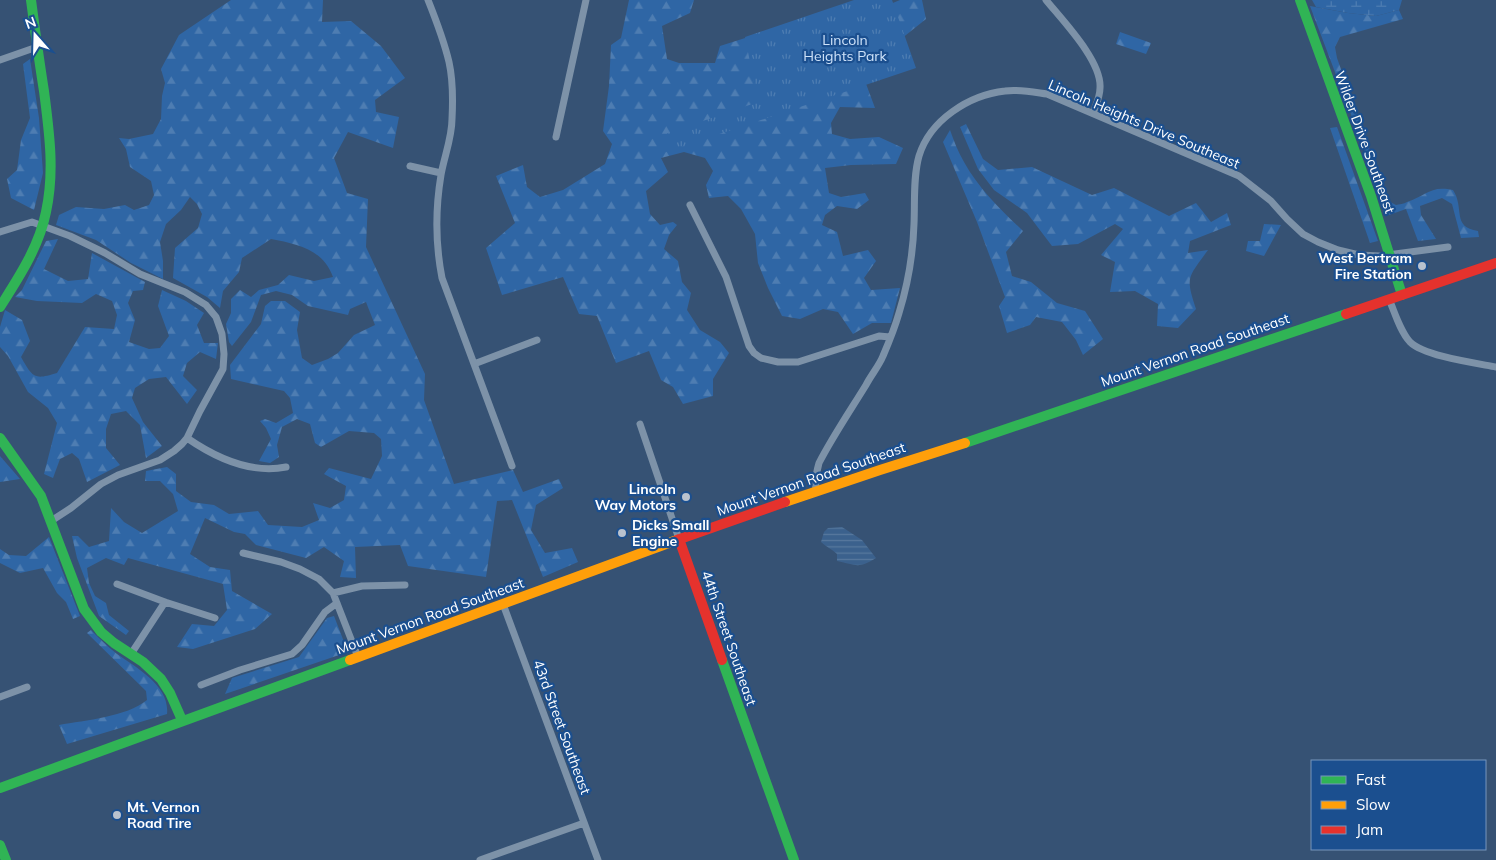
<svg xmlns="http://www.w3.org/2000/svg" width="1496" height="860" font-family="Mulish,sans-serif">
	<defs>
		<pattern id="forest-firs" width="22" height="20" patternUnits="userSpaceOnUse" patternTransform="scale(1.25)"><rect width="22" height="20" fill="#2f66a5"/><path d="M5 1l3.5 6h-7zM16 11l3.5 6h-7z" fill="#4e7db2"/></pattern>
		<pattern id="wetland-marsh" width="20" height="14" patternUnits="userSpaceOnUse" patternTransform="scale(1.25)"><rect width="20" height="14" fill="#2f66a5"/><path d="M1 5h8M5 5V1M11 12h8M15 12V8" fill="none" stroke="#4e7db2"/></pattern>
		<pattern id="park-tufts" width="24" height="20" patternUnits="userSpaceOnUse" patternTransform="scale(1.25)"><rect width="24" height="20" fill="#2f66a5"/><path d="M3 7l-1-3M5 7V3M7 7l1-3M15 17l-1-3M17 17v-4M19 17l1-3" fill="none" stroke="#4e7db2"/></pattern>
		<pattern id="water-rules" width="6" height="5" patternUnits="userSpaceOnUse" patternTransform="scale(1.25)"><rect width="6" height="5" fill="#3b618d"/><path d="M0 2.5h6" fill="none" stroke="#58799e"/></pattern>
	</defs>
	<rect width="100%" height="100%" fill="#365274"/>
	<path fill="url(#forest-firs)" d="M231 0H323L322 22 351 21 381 46 405 78 375 100 376 112 399 117 393 148 348 132 334 158 347 193 368 199 366 247 425 374 424 400 454 484 513 470 523 492 559 479 563 488 536 505 531 530 545 553 572 548 578 562 543 577 512 500 497 501 486 577 408 566 400 545 355 547 356 578 340 577 344 561 324 547 306 558 256 545 245 534 234 532 205 518 190 554 210 567 230 570 232 591 272 614 255 629 193 649 177 647 192 624 214 626 227 610 223 584 128 558 124 565 106 558 87 568 89 583 95 596 106 603 109 615 129 631 126 635 99 616 77 558 72 536H78L89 547 109 541 111 508 124 522 142 533 178 511 173 494 160 481H145L146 471 167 467 176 474V491L191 502 214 505 229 514 258 511 268 525 302 527 319 520 313 503 330 508 344 500 346 486 324 474 329 468 371 479 382 456 381 439 374 433 349 431 321 447 315 443 310 424 297 419 282 427 277 445 279 457 270 463 259 461 271 439 266 428 260 421 265 419 276 423 293 413 290 398 284 391 231 379 230 365 261 324 265 306 271 301H285L300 312 297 330 302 358 312 365 328 359 338 353 354 335 375 325 366 302 350 309 348 315 308 306 292 295 276 291 261 295 251 322 232 346 229 342 226 324 231 313V299L240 290 251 297 259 290 278 285 289 275 314 281 333 277C323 249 297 244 271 239L242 258 239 272 223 291 220 308 207 297 173 278 175 248 198 228 202 214 197 204 190 197 181 210 166 224 160 242 163 261V279L131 263 96 240 56 225 59 215 76 207 104 209 125 205 134 210 149 205 154 195 151 181 130 167 126 149 119 138 129 139 153 134 161 119 162 96 165 83 161 69 179 35Z
		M629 0H694L690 13 662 26 667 59 679 63H715L720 46 858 2 888 5 900 0H922L926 19 901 39 865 81 875 108 840 107 831 123 832 134 850 139 879 137 903 148 896 164 851 165 825 168 829 193 841 197 865 193 869 200 857 209 837 206 825 215 822 225 837 232 843 256 868 250 876 261 864 278 871 290 900 288 891 323H872L853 334 838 312 823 309 800 319 782 316 768 288 758 263 755 234 741 209 728 196 709 198 706 185 713 171 705 158 684 152 661 158 668 172 646 191 650 214 660 225 673 222 677 225 669 235 664 249 678 261 682 282 691 293 687 310 700 330 720 342 729 353 713 379V396L683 404 673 387 661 380 649 351 616 363 597 316 579 314 563 277 502 295 486 248 515 223 496 176 523 165 527 187 540 197 563 190 605 164 612 144 603 131 609 86 611 45 621 38Z
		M1310 6 1348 13 1376 16 1399 10 1403 19 1340 37 1335 47 1337 58 1388 201 1396 205C1399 204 1404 204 1407 202 1426 196 1430 185 1453 190 1465 208 1451 227 1478 231L1479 237 1461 238 1452 204 1442 198 1420 206 1421 215 1436 239 1418 241 1406 209 1389 215Z
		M1120 32 1151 43 1146 54 1116 44Z
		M30 59 39 118 43 173 34 210 11 198 7 179 17 170 21 140 30 118 23 64Z
		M966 124 983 159 998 170 1032 167 1092 195 1114 188 1169 216 1196 203 1211 222 1227 213 1231 225 1190 241 1188 253 1208 250C1188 278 1185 276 1196 309L1178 328 1157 326 1158 304 1135 291 1110 292 1115 262 1101 255 1123 229 1115 224 1078 244 1052 246 1027 213 994 190 978 169 960 127Z
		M1337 127 1378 241 1370 243 1330 128Z
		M950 130C954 141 958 152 964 162 979 189 1001 210 1023 231L1006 252 1012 276 1031 282 1057 303 1085 311 1103 339 1083 355 1076 340 1062 322 1036 317 1030 325 1007 333 999 306 1005 297 977 222 943 142Z
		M1264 224 1281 225 1264 256 1246 251 1248 241H1260Z
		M58 239 44 269 68 281 88 279 92 253 145 282 143 290 133 291 128 303 135 320 129 342 149 349 160 348 169 336 158 306 162 290 186 301 204 313 197 325 204 343H218L216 359 200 352 187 363 183 376 197 390 187 404 166 377 149 379 135 388 132 398 143 422 162 446 146 458 140 425 126 411 111 414 106 429V448L120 465 87 482 79 459 72 453 60 459 53 478 44 474 57 423 48 408 28 392 8 356 0 347V327L5 310 22 320 30 341 21 357C33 378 34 380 57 373L85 327 114 329 117 315 112 301 96 294 82 303 37 301 15 297 22 290 46 241Z
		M0 456 20 479 0 482Z
		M49 537 80 616 73 619 66 602 57 593 43 568 20 573 0 563V549L9 555 26 556Z
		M334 616 346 647 342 654 225 694 232 678 299 657 327 618Z
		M91 630C99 638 108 647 117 654 137 668 170 686 167 714L67 744 59 725C86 720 126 717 147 700L146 691 87 633Z"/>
	<path fill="url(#wetland-marsh)" d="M1312 0H1402L1399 10 1376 16 1348 13 1316 7Z"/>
	<path fill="url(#park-tufts)" d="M854 0H892L916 68 660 154C657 146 660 138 668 133L758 102 745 37Z"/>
	<path fill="url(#water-rules)" d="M842 527 862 540 876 558C859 569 856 565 837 561V554C832 549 826 547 821 542L824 532 828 528Z"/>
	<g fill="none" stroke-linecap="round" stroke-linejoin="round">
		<path stroke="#7d92a8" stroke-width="7" d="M428 0C436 20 444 41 449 62 453 80 453 100 452 119 452 138 444 157 441 175 435 211 435 242 442 278L512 466
			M1046 0C1063 21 1102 61 1100 88 1100 97 1096 105 1093 113
			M0 60 37 47
			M556 137 586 0
			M410 166 441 173
			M690 205 726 277 749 346 754 353 761 358 778 362H798L879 336 890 337
			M0 232 32 222 70 236 105 253 140 274 185 292 206 305 216 317 222 334 224 354 223 369 200 411 187 438 182 444 174 451 160 460 118 475 101 484 71 508 51 521
			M1389 299C1395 313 1400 331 1410 342 1424 356 1475 363 1496 367
			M474 364 537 340
			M640 424 679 539
			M187 438C216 458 251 474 286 467
			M816 491C815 481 816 473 819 463 833 436 850 411 866 385 871 375 879 366 883 356 889 342 895 327 899 313 908 284 913 254 914 224 915 202 913 177 919 156 930 120 969 95 1005 91 1019 89 1033 92 1047 94L1239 176 1271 201 1287 219 1303 234 1318 242 1338 250 1359 255 1380 256 1448 247
			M243 553 281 562 300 569 319 579 333 593 358 657
			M117 584 165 602 215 618
			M333 593 362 586 405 585
			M503 604 598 860
			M131 654 165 602
			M201 685 240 670 292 654 302 645 325 612 337 603
			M0 697 27 687
			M480 860 584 823"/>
		<path stroke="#30b455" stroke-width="10" d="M1300 0 1371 196 1402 295
			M0 307C19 277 39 247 46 212 55 171 49 131 44 91 39 60 35 30 31 0
			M0 438 41 496 84 609 101 632 114 643 143 662 161 679 170 693 182 720
			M965 443 1346 314
			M722 660 794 860
			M0 788 350 660
			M0 845 6 860"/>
		<path stroke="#ff9f0a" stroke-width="10" d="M785 502 880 470 965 443
			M350 660 677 540"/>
		<path stroke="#e5322d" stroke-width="10" d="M1346 314 1496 263
			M679 539 722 660
			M677 540 785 502"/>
	</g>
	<g fill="#b9c2ce" stroke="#1b4f8f" stroke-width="2">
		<circle cx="1422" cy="266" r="5"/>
		<circle cx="686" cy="497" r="5"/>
		<circle cx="622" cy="533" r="5"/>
		<circle cx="117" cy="815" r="5"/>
	</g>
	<g text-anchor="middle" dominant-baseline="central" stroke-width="4.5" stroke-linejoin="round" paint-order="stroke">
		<g font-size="14" fill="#cfe3fa" stroke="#1b4f8f">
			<text x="845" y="40">Lincoln<tspan x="845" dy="16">Heights Park</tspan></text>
		</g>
		<g font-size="14" fill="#fff" stroke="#1b4f8f">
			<text transform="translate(1144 124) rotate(23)">Lincoln Heights Drive Southeast</text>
			<text transform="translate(1365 142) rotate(70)">Wilder Drive Southeast</text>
			<text transform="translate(1195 350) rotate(-19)">Mount Vernon Road Southeast</text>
			<text transform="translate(811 479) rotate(-19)">Mount Vernon Road Southeast</text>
			<text transform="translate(430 616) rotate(-20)">Mount Vernon Road Southeast</text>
			<text transform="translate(729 638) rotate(71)">44th Street Southeast</text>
			<text transform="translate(562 727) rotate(70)">43rd Street Southeast</text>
		</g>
		<g font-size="14" font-weight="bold" fill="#fff" stroke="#1b4f8f" text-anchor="end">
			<text x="1412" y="258">West Bertram<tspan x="1412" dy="16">Fire Station</tspan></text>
			<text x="676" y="489">Lincoln<tspan x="676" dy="16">Way Motors</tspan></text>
			<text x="632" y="525" text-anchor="start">Dicks Small<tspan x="632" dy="16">Engine</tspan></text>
			<text x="127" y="807" text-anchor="start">Mt. Vernon<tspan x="127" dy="16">Road Tire</tspan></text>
		</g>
	</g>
	<rect x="1311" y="760" width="175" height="90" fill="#1b4f8f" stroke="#7695bc"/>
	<rect x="1321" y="776" width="25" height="8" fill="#30b455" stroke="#7695bc"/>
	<text x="1356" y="785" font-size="15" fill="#ffffff">Fast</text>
	<rect x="1321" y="801" width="25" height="8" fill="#ff9f0a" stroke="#7695bc"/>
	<text x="1356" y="810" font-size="15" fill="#ffffff">Slow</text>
	<rect x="1321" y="826" width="25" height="8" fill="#e5322d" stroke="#7695bc"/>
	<text x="1356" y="835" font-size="15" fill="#ffffff">Jam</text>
	<g transform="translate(35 35) rotate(340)" stroke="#1b4f8f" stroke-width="4" paint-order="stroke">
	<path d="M0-4L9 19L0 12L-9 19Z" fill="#ffffff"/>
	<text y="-8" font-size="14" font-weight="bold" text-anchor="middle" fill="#ffffff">N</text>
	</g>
</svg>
